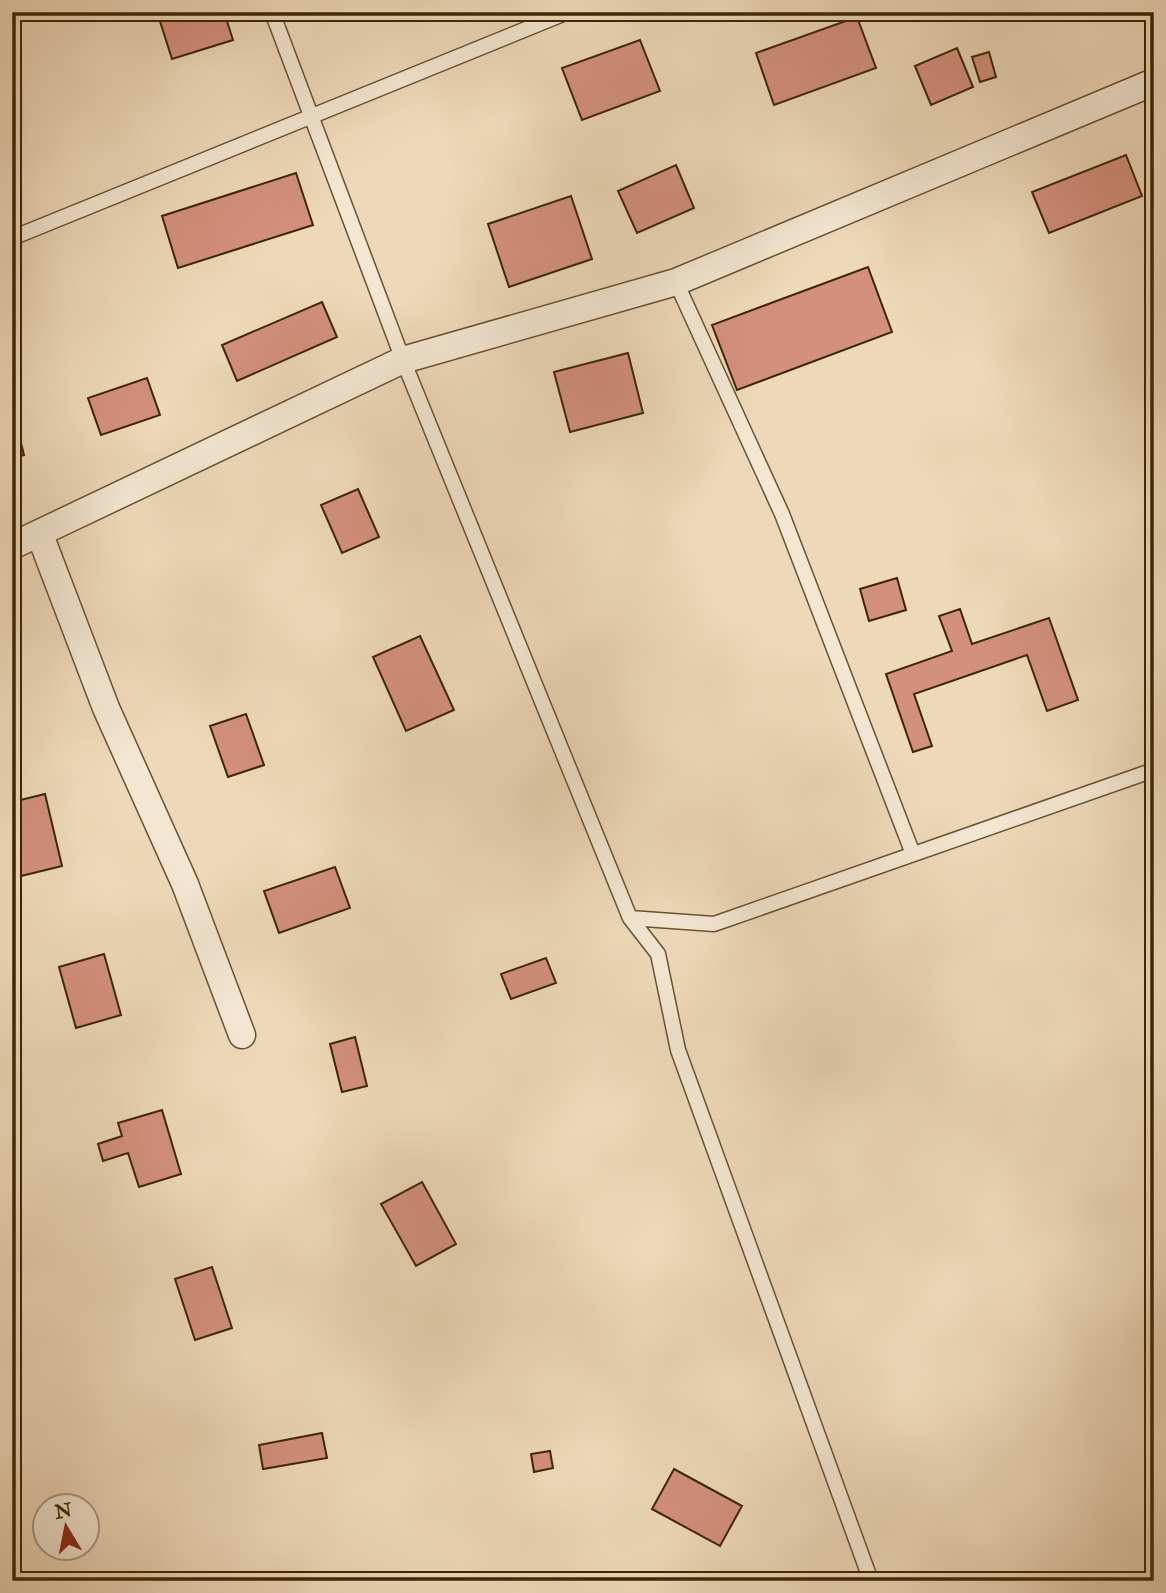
<svg xmlns="http://www.w3.org/2000/svg" width="1166" height="1593" font-family="'IM FELL Double Pica',serif">
	<rect width="100%" height="100%" fill="#edd8b9"/>
	<filter id="stains"><feTurbulence type="fractalNoise" baseFrequency=".00286" numOctaves="4"/><feColorMatrix values="0 0 0 0 .2 0 0 0 0 .09 0 0 0 0 .02 0 0 0 .5 -.17"/></filter>
	<radialGradient id="worn" r=".72"><stop offset=".6" stop-color="#630" stop-opacity="0"/><stop offset="1" stop-color="#630" stop-opacity=".3"/></radialGradient>
	<path fill="#d3907d" stroke="#3d2603" stroke-width="2" d="M157 12H224L233 40 172 59Z
		M857 17 876 68 774 105 756 53Z
		M640 40 660 91 582 120 562 68Z
		M957 48 973 87 931 105 915 66Z
		M989 52 996 77 980 82 972 57Z
		M1126 155 1142 196 1049 233 1032 192Z
		M676 165 694 208 637 233 618 191Z
		M296 173 313 225 178 268 162 216Z
		M571 196 592 259 509 287 488 224Z
		M868 267 892 332 737 390 712 325Z
		M322 302 337 337 237 381 222 345Z
		M628 353 643 413 570 432 554 372Z
		M147 378 160 415 101 435 88 398Z
		M17 427 24 455 12 458V429Z
		M358 489 379 537 342 553 321 505Z
		M897 578 906 610 869 621 860 589Z
		M960 609 972 644 1049 618 1078 700 1047 711 1027 655 914 694 932 746 913 752 886 674 952 651 939 616Z
		M420 636 454 710 406 731 373 657Z
		M246 714 264 765 228 777 210 726Z
		M45 794 62 866 17 877 12 859V802Z
		M335 867 350 908 279 933 264 891Z
		M104 954 121 1015 76 1028 59 967Z
		M546 958 556 983 511 999 501 974Z
		M355 1037 367 1086 342 1092 330 1044Z
		M162 1110 181 1174 139 1187 128 1153 103 1161 98 1144 122 1136 118 1123Z
		M422 1182 456 1244 416 1266 381 1204Z
		M212 1267 232 1328 195 1340 175 1279Z
		M322 1433 327 1458 263 1469 259 1445Z
		M550 1451 553 1468 534 1472 531 1454Z
		M674 1469 742 1506 720 1546 652 1509Z"/>
	<g fill="none" stroke-linecap="round" stroke-linejoin="round">
		<defs>
			<path id="service" d="M272 12 403 360 630 918 714 924 1154 770
				M12 238 568 12
				M676 282 782 514 913 854
				M630 918 658 954 678 1050 871 1581"/>
			<path id="minor" d="M40 535 106 708 185 884 242 1035
				M12 546 403 360 676 282 1154 82"/>
		</defs>
		<use href="#service" stroke="#695230" stroke-width="17"/>
		<use href="#minor" stroke="#695230" stroke-width="29"/>
		<use href="#service" stroke="#f3e6d2" stroke-width="14"/>
		<use href="#minor" stroke="#f3e6d2" stroke-width="26"/>
	</g>
	<rect width="1166" height="1593" fill="none" stroke="#edd8b9" stroke-width="42"/>
	<rect x="14" y="14" width="1138" height="1565" fill="none" stroke="#3d2603" stroke-width="3.5"/>
	<rect x="21" y="21" width="1124" height="1551" fill="none" stroke="#3d2603" stroke-width="2"/>
	<g transform="translate(66 1527) rotate(350)"><circle r="33" fill="#f3e6d2" stroke="#aa997f" stroke-width="2"/>
	<path d="M0-5L12 26L0 18L-12 26Z" fill="#8f2418"/>
	<text y="-10" font-size="19" font-weight="bold" text-anchor="middle" fill="#3d2603">N</text>
	</g>
	<rect width="100%" height="100%" filter="url(#stains)"/>
	<rect width="100%" height="100%" fill="url(#worn)"/>
</svg>
